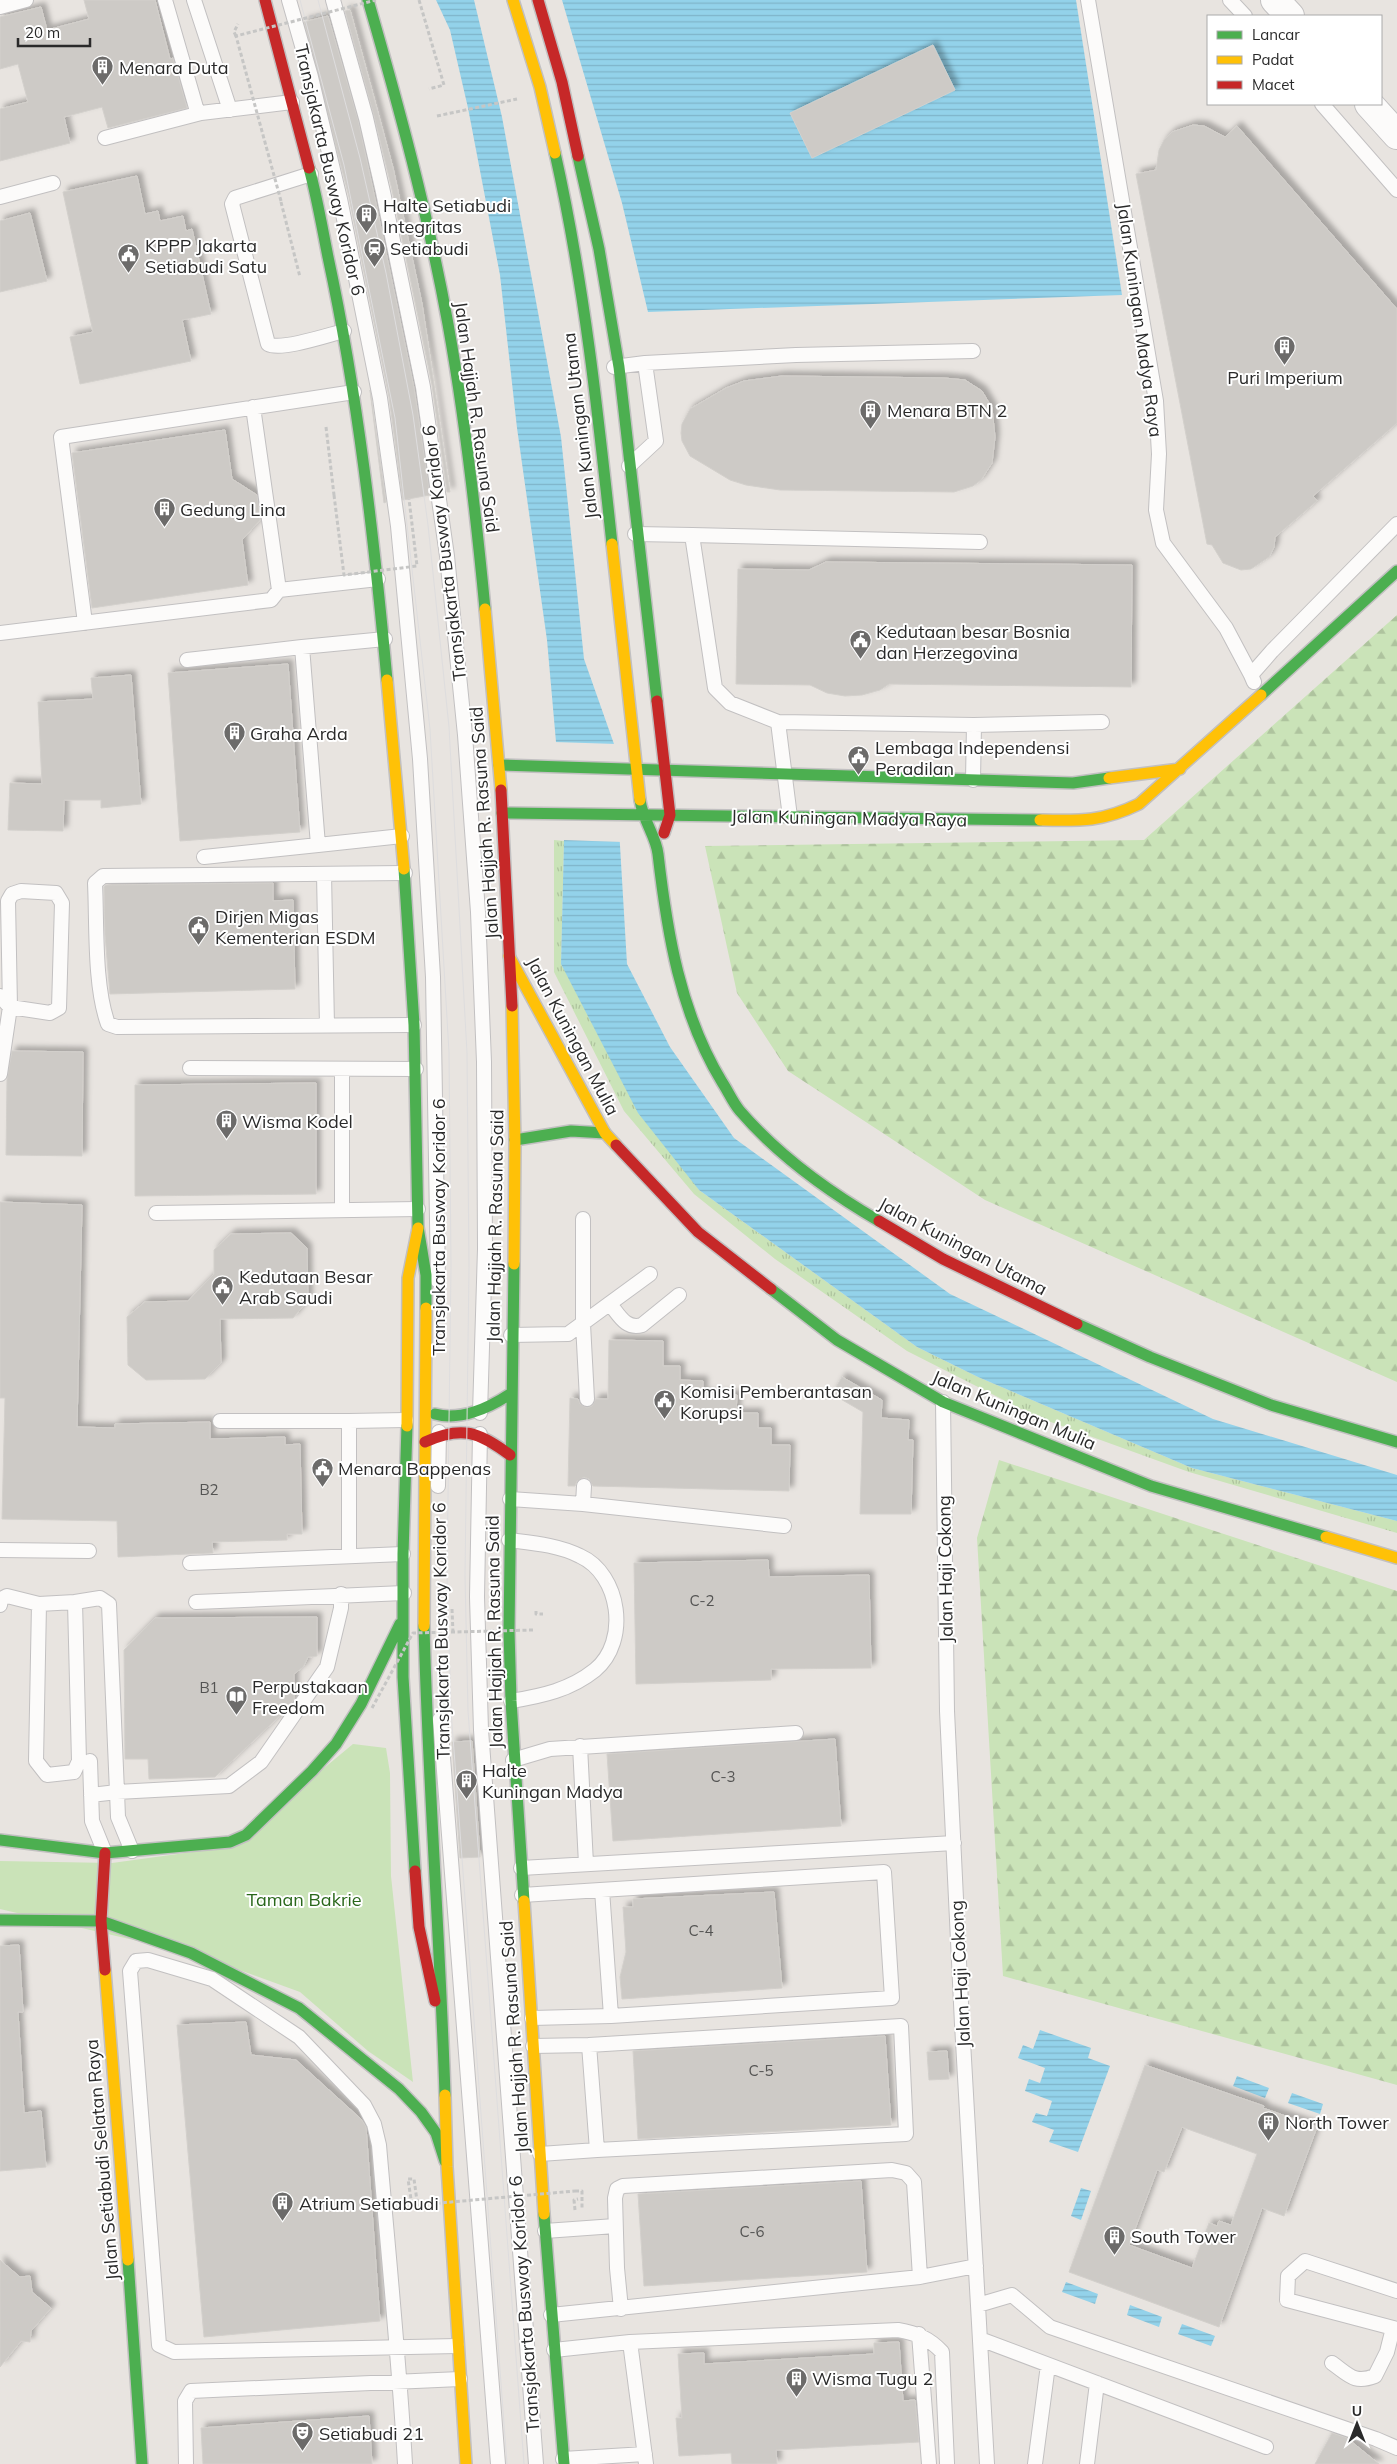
<svg xmlns="http://www.w3.org/2000/svg" width="1397" height="2464" font-family="Mulish,sans-serif">
	<defs>
		<pattern id="grass-tufts" width="24" height="20" patternUnits="userSpaceOnUse" patternTransform="scale(1.25)"><rect width="24" height="20" fill="#cae3b8"/><path d="M3 7l-1-3M5 7V3M7 7l1-3M15 17l-1-3M17 17v-4M19 17l1-3" fill="none" stroke="#aec39e"/></pattern>
		<pattern id="forest-firs" width="22" height="20" patternUnits="userSpaceOnUse" patternTransform="scale(1.25)"><rect width="22" height="20" fill="#cae3b8"/><path d="M5 1l3.5 6h-7zM16 11l3.5 6h-7z" fill="#aec39e"/></pattern>
		<pattern id="water-rules" width="6" height="5" patternUnits="userSpaceOnUse" patternTransform="scale(1.25)"><rect width="6" height="5" fill="#93d2ea"/><path d="M0 2.5h6" fill="none" stroke="#7fb4c9"/></pattern>
		<filter id="shadow"><feDropShadow dx="4.5" dy="-4.5" stdDeviation="2.5" flood-color="#0004"/></filter>
	</defs>
	<rect width="100%" height="100%" fill="#e8e4e0"/>
	<path fill="url(#grass-tufts)" d="M554 840 564 841 561 964 699 1190 917 1347 978 1377 1192 1468 1397 1521V1533L1189 1472 1037 1417 907 1351 775 1259 694 1194 624 1111 554 972Z"/>
	<path fill="url(#forest-firs)" d="M1397 615V1382L985 1200 788 1071 737 993 705 846 1144 840Z
		M999 1460 1397 1591V2085L1003 1976 977 1538Z"/>
	<path fill="#cae3b8" d="M353 1744 386 1748 390 1773 391 1876 413 2082 368 2051 300 1992 198 1955 0 1909V1861L112 1863 229 1847Z"/>
	<path fill="url(#water-rules)" d="M436 0H474L502 117 561 437 584 659 614 744 627 964 670 1047 734 1138 950 1294 1213 1419 1397 1475V1521L1192 1468 978 1377 917 1347 699 1190 638 1113 561 964 564 841 556 742 547 640 517 428 500 275 468 108 450 30Z
		M562 0H1076L1122 295 648 312 622 203Z
		M1040 2030 1091 2048 1088 2058 1110 2066 1078 2152 1049 2142 1054 2130 1032 2122 1036 2113 1047 2116 1052 2101 1025 2091 1029 2079 1040 2083 1045 2068 1018 2058 1023 2045 1033 2049Z
		M1237 2076 1269 2088 1265 2098 1233 2086Z
		M1292 2093 1323 2104 1320 2114 1288 2103Z
		M1081 2188 1091 2191 1081 2220 1071 2216Z
		M1066 2282 1098 2294 1095 2304 1062 2292Z
		M1130 2305 1162 2317 1159 2327 1127 2315Z
		M1182 2324 1215 2336 1211 2346 1178 2334Z"/>
	<path fill="#e8e4e0" d="M554 742 617 744 623 842 561 840Z"/>
	<path fill="#cdcac6" stroke="#d3d0cc" fill-rule="evenodd" filter="url(#shadow)" d="M84 0H155L170 59 173 58 187 108 108 128 102 107 64 117 70 143 0 161V109L28 102 18 64 0 69V17L41 7 47 30 89 19Z
		M350 10 393 168 422 304 450 492H447L432 385 392 190 374 116 345 11Z
		M328 16 358 120 374 194 414 388 430 495 403 500 389 397 349 197 304 22Z
		M933 45 955 90 812 158 790 113Z
		M1193 125 1204 126 1225 137 1237 126 1397 309V423L1313 496 1317 501 1275 537 1274 547 1269 557 1251 569 1241 570 1223 563 1212 545 1207 544 1136 174 1156 170 1159 150 1164 140 1172 132Z
		M137 176 145 214 158 211 160 221 183 216 186 231 192 229 211 314 182 320 191 361 80 384 70 337 93 332 63 192Z
		M30 213 47 281 0 292V221Z
		M782 376 944 378 965 380 982 391 992 408 995 437 992 463 981 480 973 486 954 492 780 490 746 485 730 480 690 456 682 441 681 433 682 424 690 409 726 388 744 381Z
		M370 390 386 502 384 503Z
		M225 430 232 479 257 495 260 520 242 540 248 585 92 608 72 453Z
		M826 562 1132 565 1131 687 889 684 880 690 862 695 845 696 827 693 810 685 736 684 738 569 809 570Z
		M288 664 300 832 180 841 168 673Z
		M131 675 141 804 101 808V800H64L63 831 8 830 10 783 42 784 38 702 93 699 91 678Z
		M273 883V901L293 900 295 989 110 994 105 935 104 887 106 885Z
		M12 1051 83 1052 82 1156 6 1155 7 1079Z
		M316 1083V1194L135 1196V1085Z
		M0 1202 82 1205 77 1427 115 1428V1424L210 1422V1439L285 1437V1445L300 1444 302 1534H287V1540L212 1542 213 1553 118 1557 117 1521 2 1519 5 1398H0Z
		M291 1233 307 1248 308 1300 293 1318 220 1319 221 1363 205 1379 146 1380 128 1365 127 1317 145 1302 188 1301 214 1274V1250L231 1234Z
		M609 1340 663 1341V1366H680V1380L703 1381V1394L737 1395 736 1413H758V1428H771V1445H790L789 1491 593 1486 589 1479 584 1477 577 1481 575 1486H568L570 1398 578 1399 580 1404 587 1408 592 1406 596 1399H608Z
		M842 1377 882 1400 881 1418 909 1420 908 1440H913L911 1514H860L863 1412 832 1394Z
		M768 1560 769 1577 869 1575 871 1668 771 1669V1680L636 1684 634 1563Z
		M317 1617V1656L308 1657 303 1667 294 1674V1699L287 1709 215 1777 149 1779 148 1759H125L124 1650 155 1618Z
		M835 1739 841 1826 613 1841 607 1754Z
		M472 1741 480 1857 460 1858 452 1742Z
		M774 1892 782 1988 622 1999 620 1977 626 1952 623 1907H633V1899Z
		M19 1945 23 2012H18L24 2113 41 2111 46 2167 0 2171V1946Z
		M246 2022 251 2055 296 2060 361 2119 366 2127 380 2321 204 2337 177 2025Z
		M885 2036 891 2125 638 2139 633 2051Z
		M947 2051 949 2079 929 2080 927 2052Z
		M1145 2065 1264 2106 1263 2108 1317 2127 1284 2216 1262 2208 1219 2327 1069 2272ZM1182 2127 1257 2154 1231 2225 1219 2221 1217 2226 1209 2223 1192 2268 1129 2245 1157 2170 1164 2172Z
		M861 2181 867 2272 644 2286 638 2194Z
		M0 2260 20 2277 30 2276 32 2292 51 2308 31 2331 30 2342 21 2341 0 2367Z
		M899 2342 903 2401 915 2400 919 2442 776 2450 777 2464H732L731 2453 679 2456 676 2418H682L678 2354 704 2353V2364L874 2354V2343Z
		M369 2416 372 2464H203L201 2428Z
		M1332 2433 1347 2438 1379 2464H1315Z"/>
	<g fill="none" stroke-linecap="round" stroke-linejoin="round">
		<defs>
			<path id="lane" d="M165 0 197 111 201 113 292 102
				M194 0 230 110
				M289 0 311 77 340 199 380 398 398 526 420 759 433 977 438 1281
				M333 0 366 118 383 192 423 387 447 556 465 735 478 912 484 1062 485 1249 480 1413
				M1088 0 1156 401 1159 454 1156 510 1163 543 1226 628 1251 675
				M1230 0 1245 16
				M0 7 26 0
				M1322 104 1397 190
				M105 138 201 113
				M311 174 235 198 232 204 268 344C281 351 328 335 344 331
				M0 197 53 183
				M645 363 796 355 973 351
				M614 367 645 363 656 441 629 466
				M635 534 692 535
				M980 542 692 535 715 688 730 703 778 722 974 725 1102 722
				M279 590 378 579
				M85 623 61 437 354 392
				M0 633 271 600 279 590 253 407
				M385 639 302 647 318 845 402 836
				M187 660 302 647
				M1254 682 1251 675 1272 651 1397 524
				M778 722 790 817
				M973 780 974 725
				M204 857 318 845
				M405 873 103 876 95 883C97 924 94 986 108 1024L117 1027 414 1025
				M324 874 327 1026
				M0 996 10 1007 50 1013 59 1008 62 903 56 893 21 891 12 894 8 901 10 1007 0 1074
				M190 1068 416 1069
				M342 1069V1210
				M156 1213 418 1209
				M583 1219V1324L587 1399
				M610 1304C619 1315 626 1330 642 1325L679 1295
				M511 1335 568 1334 650 1274
				M943 1402 947 1711 962 2024 987 2464
				M220 1421H349
				M480 1434 477 1597 481 1730 536 2464
				M438 1486 439 1432
				M510 1499 583 1504 584 1486
				M583 1504 784 1526
				M509 1540C533 1543 558 1545 580 1556 620 1574 630 1641 595 1670 570 1690 542 1696 511 1701
				M0 1550 89 1551
				M349 1556V1421L406 1420
				M190 1563 403 1554
				M75 1602 79 1761 74 1772 47 1775 36 1761 39 1604Z
				M75 1602 100 1598 109 1604 117 1792 91 1795
				M196 1602 404 1593
				M0 1605 1 1599 7 1596 39 1604
				M440 1719 498 2464
				M580 1746 586 1864
				M513 1760 550 1749 796 1733
				M90 1761 92 1821 105 1853
				M132 1851 118 1817 117 1792 229 1786 261 1762 327 1667 341 1608V1594
				M521 1868 954 1843
				M602 1890 611 2016
				M522 1895 884 1872 892 1998 611 2016 532 2018
				M589 2045 901 2026 906 2134 597 2150
				M533 2046 589 2045 597 2150 540 2154
				M545 2231 615 2226
				M1397 2291 1305 2261 1288 2276 1287 2300 1397 2329
				M978 2305 1012 2295 1050 2327 1376 2439 1397 2448
				M621 2309 617 2268 615 2198 617 2189 623 2186 892 2170 906 2173 914 2182 920 2277
				M551 2315 920 2277 976 2266
				M919 2334 929 2464
				M980 2339 1266 2447
				M630 2342 898 2330C916 2333 929 2338 942 2352L947 2463
				M554 2350 630 2342 646 2464
				M1332 2363C1349 2375 1354 2384 1375 2376L1387 2352 1393 2328
				M563 2459 645 2454
				M186 2464 185 2401 191 2391 460 2379
				M405 2464C399 2357 388 2251 379 2145L374 2124 364 2105 299 2037 212 1979 148 1960 136 1961 130 1971 159 2345 174 2352 457 2346
				M1035 2464 1048 2365
				M1087 2464 1097 2383"/>
			<path id="street" d="M1275 0 1290 16
				M1369 104 1397 135"/>
			<path id="fast" d="M368 0C399 107 428 214 448 324 465 418 476 514 485 609
				M555 153C584 282 598 413 612 544
				M578 156 599 249 619 367 657 701
				M309 168C317 197 322 227 328 257 358 396 374 538 387 680
				M1261 695 1397 571
				M499 765 1073 783 1109 778
				M640 800C643 821 656 836 658 854 667 932 680 1013 722 1082 728 1091 733 1103 740 1111 778 1155 829 1192 879 1221
				M502 813 1040 820
				M404 869 414 1025 418 1227 426 1275V1308
				M515 1140 571 1131 605 1133
				M514 1264 509 1631 511 1701 524 1901
				M771 1289 837 1340 943 1402 1151 1486 1326 1537
				M1077 1324 1150 1357 1271 1405 1397 1442
				M435 1414C460 1421 489 1408 510 1394
				M407 1426 403 1554V1677L415 1871
				M424 1626C428 1782 440 1938 445 2095
				M0 1840 105 1853 230 1842 246 1835 312 1771 336 1744 361 1704 400 1624
				M0 1920 101 1921 191 1953 299 2008 399 2089 421 2112 436 2133 445 2161
				M544 2214 564 2464
				M128 2260 142 2464"/>
			<path id="slow" d="M513 0 540 87 555 153
				M612 544 640 800
				M485 609 501 790
				M387 680 404 869
				M1109 778 1180 769
				M1040 820C1080 821 1102 822 1139 804L1261 695
				M509 956 605 1133 616 1145
				M512 1006 515 1141 514 1264
				M407 1426 408 1278 418 1228
				M1326 1537 1397 1558
				M424 1626 426 1308
				M524 1901 544 2214
				M105 1970 128 2260
				M445 2095 447 2167 466 2464"/>
			<path id="jam" d="M265 0 309 168
				M538 0 562 82 578 156
				M657 701 670 815 664 833
				M501 790 512 1006
				M616 1145 698 1232 771 1289
				M879 1221 943 1259 1077 1324
				M425 1442C462 1425 479 1432 510 1455
				M415 1871 419 1927 435 2001
				M105 1970 101 1921 105 1853"/>
		</defs>
		<use href="#lane" stroke="#c2c0c1" stroke-width="16"/>
		<use href="#street" stroke="#c2c0c1" stroke-width="30"/>
		<use href="#fast" stroke="#c2c0c1" stroke-width="14"/>
		<use href="#slow" stroke="#c2c0c1" stroke-width="14"/>
		<use href="#jam" stroke="#c2c0c1" stroke-width="14"/>
		<path stroke="#c6c6c5" stroke-width="3" stroke-dasharray="4 2.5" stroke-linecap="butt" d="M419 0 444 85 429 89
			M236 36 234 32 238 24
			M437 116 517 99
			M281 202 300 277
			M326 427 334 495
			M452 1609 453 1633
			M536 1611V1614H543
			M575 2191H582V2210
			M417 2205 412 2206 408 2179H414L417 2201H424
			M575 2210 574 2200 578 2199"/>
		<use href="#lane" stroke="#fcfbfa" stroke-width="14"/>
		<use href="#street" stroke="#fcfbfa" stroke-width="28"/>
		<use href="#fast" stroke="#4caf50" stroke-width="11"/>
		<use href="#slow" stroke="#ffc107" stroke-width="11"/>
		<use href="#jam" stroke="#c62828" stroke-width="11"/>
		<path stroke="#deddde" stroke-width="1" d="M300 0 344 165 395 418 430 729 449 1052 451 1267 447 1578 451 1710 507 2464
			M318 0 360 158 386 273 413 415 428 525 449 727 467 1053 469 1267 465 1576 468 1711 524 2464"/>
		<path stroke="#c6c6c5" stroke-width="3" stroke-dasharray="4 2.5" stroke-linecap="butt" d="M281 201 236 36 376 0
			M334 495 344 575 417 566 409 499
			M372 1708 413 1633 534 1630
			M417 2205 575 2191"/>
	</g>
	<defs>
		<symbol id="building-pin" viewBox="-11 -11 22 30"><path d="M0 17L-7.5 6A9.5 9.5 0 1 1 7.5 6Z" fill="#6c6b6a" stroke="#fff"/><path d="M-4-6H4V6H1V3H-1V6H-4ZM-2.5-4.3h1.7v1.8h-1.7ZM.8-4.3h1.7v1.8H.8ZM-2.5-1h1.7V.8h-1.7ZM.8-1h1.7V.8H.8Z" fill="#fff"/></symbol>
		<symbol id="station-pin" viewBox="-11 -11 22 30"><path d="M0 17L-7.5 6A9.5 9.5 0 1 1 7.5 6Z" fill="#6c6b6a" stroke="#fff"/><path d="M-3-6H3Q5-6 5-4V2Q5 4 3 4L4.5 6H3L1.5 4h-3L-3 6H-4.5L-3 4Q-5 4-5 2V-4Q-5-6-3-6ZM-3.5-4v3h7v-3ZM-3.5 1v1.5H-2V1ZM2 1v1.5H3.5V1Z" fill="#fff"/></symbol>
		<symbol id="civic-pin" viewBox="-11 -11 22 30"><path d="M0 17L-7.5 6A9.5 9.5 0 1 1 7.5 6Z" fill="#6c6b6a" stroke="#fff"/><path d="M-.6-6.5H3V-4.5H.6V-3L4-1V1h2V6H-6V1h2V-1L-.6-3ZM-1.2 2.5V6h2.4V2.5Z" fill="#fff"/></symbol>
		<symbol id="library-pin" viewBox="-11 -11 22 30"><path d="M0 17L-7.5 6A9.5 9.5 0 1 1 7.5 6Z" fill="#6c6b6a" stroke="#fff"/><path d="M-6-4Q-3-5.5-.7-3.5V5Q-3 3-6 4ZM6-4Q3-5.5 .7-3.5V5Q3 3 6 4Z" fill="#fff"/></symbol>
		<symbol id="theatre-pin" viewBox="-11 -11 22 30"><path d="M0 17L-7.5 6A9.5 9.5 0 1 1 7.5 6Z" fill="#6c6b6a" stroke="#fff"/><path d="M-5-5.5Q0-4 5-5.5V0Q5 5 0 6Q-5 5-5 0ZM-3.3-2.5H-1v1.5H-3.3ZM1-2.5H3.3v1.5H1ZM-2.8 1Q0 5.5 2.8 1Z" fill="#fff"/></symbol>
	</defs>
	<g fill-rule="evenodd">
		<use href="#building-pin" x="90" y="54" width="25" height="34"/>
		<use href="#building-pin" x="354" y="202" width="25" height="34"/>
		<use href="#station-pin" x="362" y="236" width="25" height="34"/>
		<use href="#civic-pin" x="116" y="242" width="25" height="34"/>
		<use href="#building-pin" x="1272" y="334" width="25" height="34"/>
		<use href="#building-pin" x="858" y="398" width="25" height="34"/>
		<use href="#building-pin" x="152" y="496" width="25" height="34"/>
		<use href="#civic-pin" x="848" y="628" width="25" height="34"/>
		<use href="#building-pin" x="222" y="720" width="25" height="34"/>
		<use href="#civic-pin" x="846" y="744" width="25" height="34"/>
		<use href="#civic-pin" x="186" y="914" width="25" height="34"/>
		<use href="#building-pin" x="214" y="1108" width="25" height="34"/>
		<use href="#civic-pin" x="210" y="1274" width="25" height="34"/>
		<use href="#civic-pin" x="652" y="1388" width="25" height="34"/>
		<use href="#civic-pin" x="310" y="1456" width="25" height="34"/>
		<use href="#library-pin" x="224" y="1684" width="25" height="34"/>
		<use href="#building-pin" x="454" y="1768" width="25" height="34"/>
		<use href="#building-pin" x="1256" y="2110" width="25" height="34"/>
		<use href="#building-pin" x="270" y="2190" width="25" height="34"/>
		<use href="#building-pin" x="1102" y="2224" width="25" height="34"/>
		<use href="#building-pin" x="784" y="2366" width="25" height="34"/>
		<use href="#theatre-pin" x="290" y="2420" width="25" height="34"/>
	</g>
	<g text-anchor="middle" dominant-baseline="central" stroke-width="4" stroke-linejoin="round" paint-order="stroke">
		<g font-size="15" fill="#545453">
			<text x="209" y="1489">B2</text>
			<text x="702" y="1600">C-2</text>
			<text x="209" y="1687">B1</text>
			<text x="723" y="1776">C-3</text>
			<text x="701" y="1930">C-4</text>
			<text x="761" y="2070">C-5</text>
			<text x="752" y="2231">C-6</text>
		</g>
		<g font-size="18" fill="#2a2a2a" stroke="#fff" text-anchor="start">
			<text x="119" y="67">Menara Duta</text>
			<text x="383" y="205">Halte Setiabudi<tspan x="383" dy="21">Integritas</tspan></text>
			<text x="145" y="245">KPPP Jakarta<tspan x="145" dy="21">Setiabudi Satu</tspan></text>
			<text x="390" y="248">Setiabudi</text>
			<text x="1285" y="377" text-anchor="middle">Puri Imperium</text>
			<text x="887" y="410">Menara BTN 2</text>
			<text x="180" y="509">Gedung Lina</text>
			<text x="876" y="631">Kedutaan besar Bosnia<tspan x="876" dy="21">dan Herzegovina</tspan></text>
			<text x="250" y="733">Graha Arda</text>
			<text x="875" y="747">Lembaga Independensi<tspan x="875" dy="21">Peradilan</tspan></text>
			<text x="215" y="916">Dirjen Migas<tspan x="215" dy="21">Kementerian ESDM</tspan></text>
			<text x="242" y="1121">Wisma Kodel</text>
			<text x="239" y="1276">Kedutaan Besar<tspan x="239" dy="21">Arab Saudi</tspan></text>
			<text x="680" y="1391">Komisi Pemberantasan<tspan x="680" dy="21">Korupsi</tspan></text>
			<text x="338" y="1468">Menara Bappenas</text>
			<text x="252" y="1686">Perpustakaan<tspan x="252" dy="21">Freedom</tspan></text>
			<text x="482" y="1770">Halte<tspan x="482" dy="21">Kuningan Madya</tspan></text>
			<text x="1285" y="2122">North Tower</text>
			<text x="299" y="2203">Atrium Setiabudi</text>
			<text x="1131" y="2236">South Tower</text>
			<text x="812" y="2378">Wisma Tugu 2</text>
			<text x="319" y="2433">Setiabudi 21</text>
		</g>
		<g font-size="18" fill="#2a2a2a" stroke="#fff">
			<text transform="translate(330 170) rotate(77)">Transjakarta Busway Koridor 6</text>
			<text transform="translate(1140 320) rotate(82)">Jalan Kuningan Madya Raya</text>
			<text transform="translate(477 417) rotate(82)">Jalan Hajjah R. Rasuna Said</text>
			<text transform="translate(580 426) rotate(-97)">Jalan Kuningan Utama</text>
			<text transform="translate(444 553) rotate(-97)">Transjakarta Busway Koridor 6</text>
			<text transform="translate(849 818) rotate(1)">Jalan Kuningan Madya Raya</text>
			<text transform="translate(484 823) rotate(-94)">Jalan Hajjah R. Rasuna Said</text>
			<text transform="translate(573 1036) rotate(62)">Jalan Kuningan Mulia</text>
			<text transform="translate(495 1226) rotate(-89)">Jalan Hajjah R. Rasuna Said</text>
			<text transform="translate(438 1227) rotate(-90)">Transjakarta Busway Koridor 6</text>
			<text transform="translate(963 1246) rotate(28)">Jalan Kuningan Utama</text>
			<text transform="translate(1014 1410) rotate(23)">Jalan Kuningan Mulia</text>
			<text transform="translate(945 1569) rotate(-91)">Jalan Haji Cokong</text>
			<text transform="translate(441 1631) rotate(-91)">Transjakarta Busway Koridor 6</text>
			<text transform="translate(494 1632) rotate(-91)">Jalan Hajjah R. Rasuna Said</text>
			<text transform="translate(960 1974) rotate(-93)">Jalan Haji Cokong</text>
			<text transform="translate(514 2037) rotate(-94)">Jalan Hajjah R. Rasuna Said</text>
			<text transform="translate(102 2160) rotate(-95)">Jalan Setiabudi Selatan Raya</text>
			<text transform="translate(524 2304) rotate(-94)">Transjakarta Busway Koridor 6</text>
		</g>
		<g font-size="18" fill="#29671a" stroke="#fff">
			<text x="304" y="1899">Taman Bakrie</text>
		</g>
	</g>
	<rect x="1207" y="15" width="175" height="90" fill="#ffffff" stroke="#aaaaaa"/>
	<rect x="1217" y="31" width="25" height="8" fill="#4caf50" stroke="#aaaaaa"/>
	<text x="1252" y="40" font-size="15" fill="#2a2a2a">Lancar</text>
	<rect x="1217" y="56" width="25" height="8" fill="#ffc107" stroke="#aaaaaa"/>
	<text x="1252" y="65" font-size="15" fill="#2a2a2a">Padat</text>
	<rect x="1217" y="81" width="25" height="8" fill="#c62828" stroke="#aaaaaa"/>
	<text x="1252" y="90" font-size="15" fill="#2a2a2a">Macet</text>
	<g transform="translate(1357 2424)" stroke="#ffffff" stroke-width="4" paint-order="stroke">
	<path d="M0-4L9 19L0 12L-9 19Z" fill="#2a2a2a"/>
	<text y="-8" font-size="14" font-weight="bold" text-anchor="middle" fill="#2a2a2a">U</text>
	</g>
	<path d="M18 38v8h72v-8" fill="none" stroke="#2a2a2a" stroke-width="2.5"/>
	<text x="25" y="38" font-size="15" fill="#2a2a2a" stroke="#ffffff" stroke-width="4" paint-order="stroke">20 m</text>
</svg>
